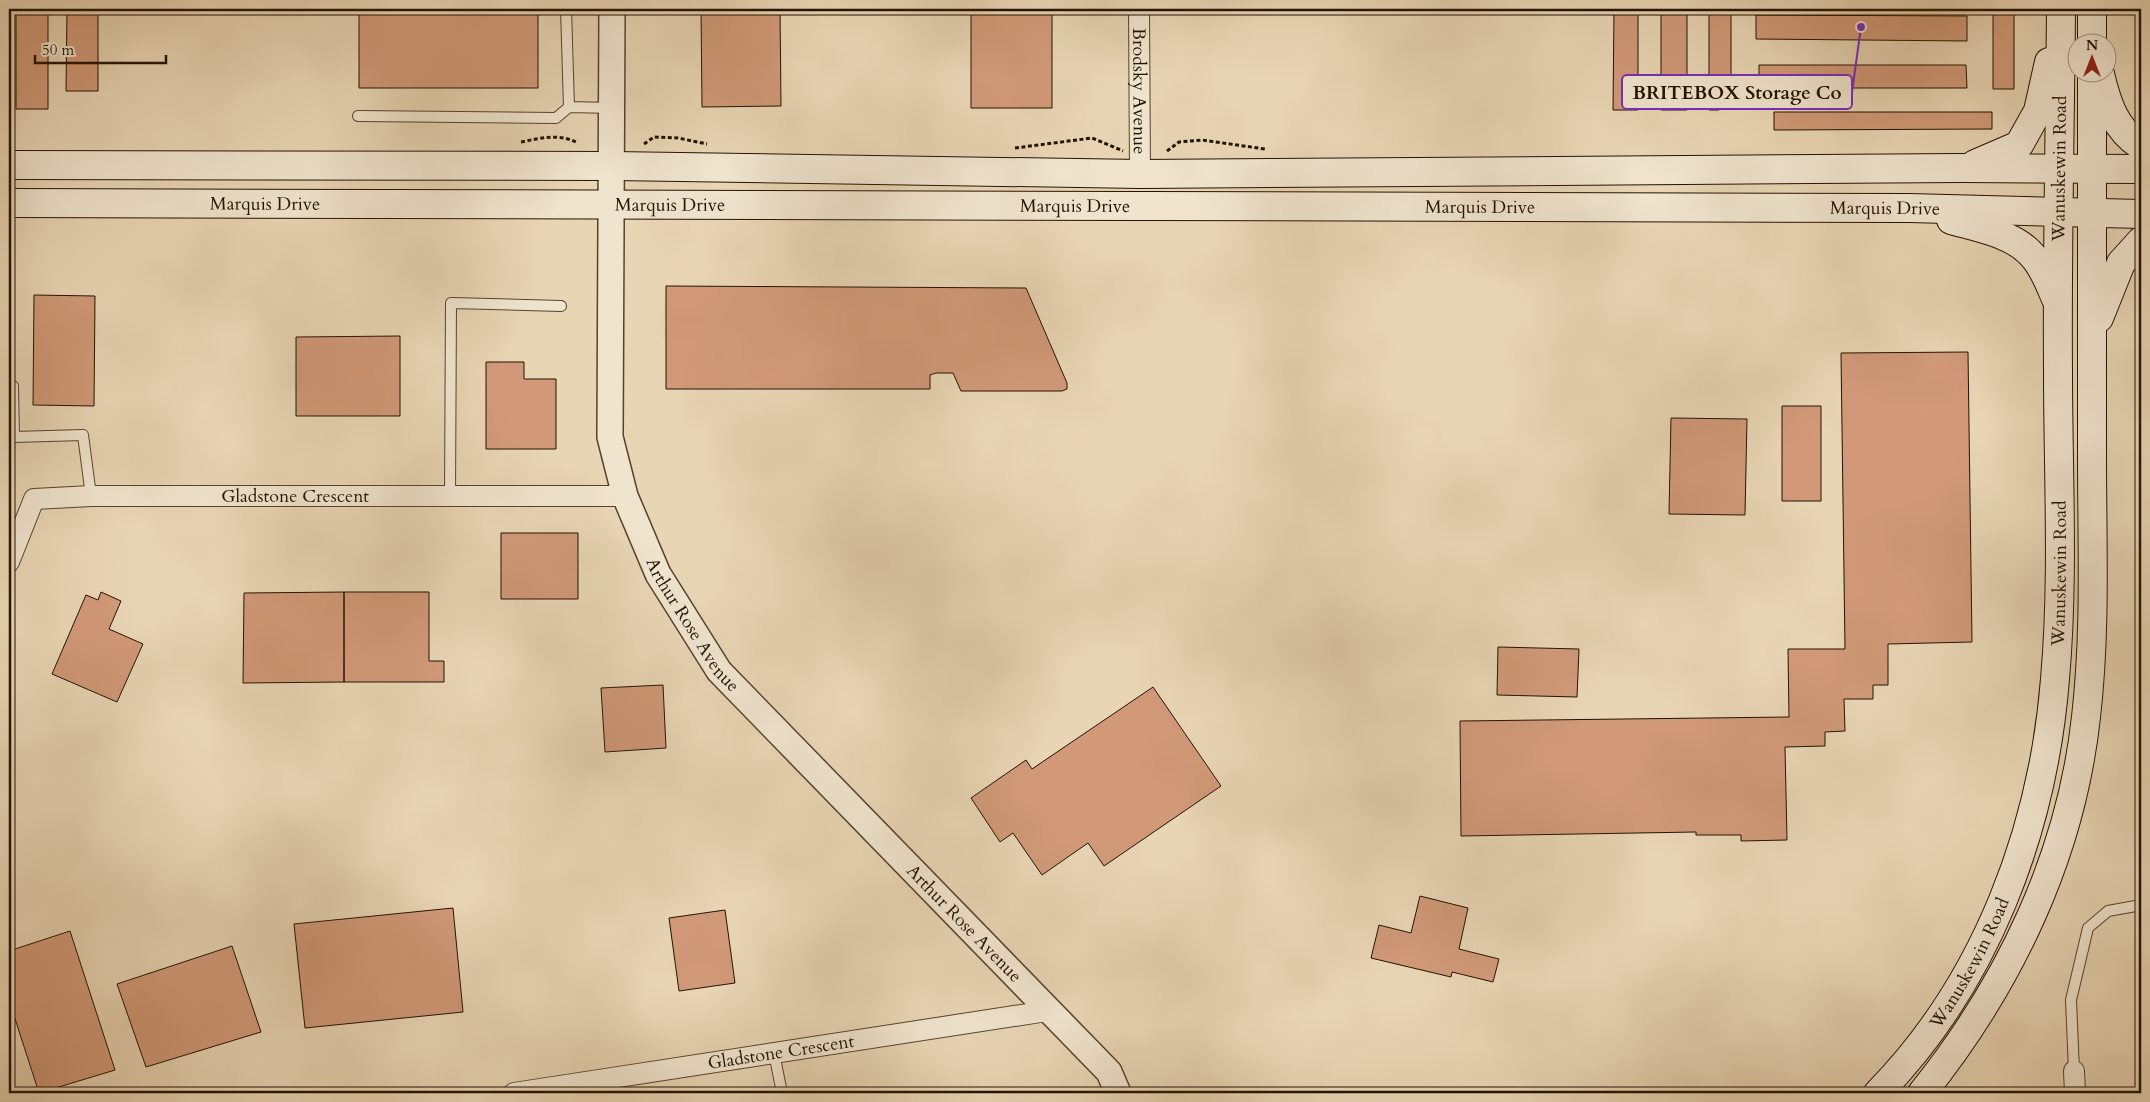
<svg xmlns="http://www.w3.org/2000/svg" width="2150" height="1102" font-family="Cardo,serif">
	<rect width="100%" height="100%" fill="#e8d5b4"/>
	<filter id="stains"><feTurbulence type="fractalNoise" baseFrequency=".004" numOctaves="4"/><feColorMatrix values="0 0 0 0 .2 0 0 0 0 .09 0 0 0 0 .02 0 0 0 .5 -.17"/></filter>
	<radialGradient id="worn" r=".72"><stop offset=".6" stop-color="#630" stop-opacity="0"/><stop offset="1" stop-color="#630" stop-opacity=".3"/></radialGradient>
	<path fill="#d19978" stroke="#231300" d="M16 9H48V109H16Z
		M67 9H98V91H66Z
		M359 9H538V88H359Z
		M701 9H780L781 106 702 107Z
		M971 9H1052V108H971Z
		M1614 9H1638V110H1613Z
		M1661 9H1687V110H1661Z
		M1709 9H1731V102H1719V110H1709Z
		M1993 9H2014V89H1993Z
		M1756 15 1967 16V41L1756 39Z
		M1759 65H1966L1967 88H1759Z
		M1774 112H1992V129L1774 130Z
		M666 286 1026 288 1067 383V389L1062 391H961L953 373H936L930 375V389H666Z
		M34 295 95 296 94 406 33 405Z
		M400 336V416H296V337Z
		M1968 352 1972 642 1888 644V685H1873V699H1844L1845 731 1825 732V746L1785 747 1787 840 1741 841V835H1696V832L1461 836 1460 721 1789 717 1788 649H1845L1841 353Z
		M486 362H524V379H556V449H486Z
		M1782 406H1821V501H1782Z
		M1671 418 1747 419 1745 515 1669 514Z
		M501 533H578V599H501Z
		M101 592 121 601 109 629 143 644 117 702 52 674 86 595 98 600Z
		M344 592V682L243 683 244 593Z
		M344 592H429V661H444V682H344Z
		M1498 647 1579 649 1577 697 1497 695Z
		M663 685 666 748 605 752 601 688Z
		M1153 687 1221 786 1104 866 1088 843 1042 875 1013 833 1000 842 971 798 1026 760 1032 769Z
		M1420 896 1468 908 1459 949 1499 959 1493 982 1452 972 1451 977 1371 958 1379 925 1411 933Z
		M453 908 463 1012 305 1028 294 924Z
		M725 910 735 983 679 991 669 918Z
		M70 931 115 1070 39 1093 9 1000V951Z
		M232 946 261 1032 146 1067 117 984Z
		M1018 1087 1020 1093H1004Z"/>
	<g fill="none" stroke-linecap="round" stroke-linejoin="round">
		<defs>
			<path id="service" d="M566 9 569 107
				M358 116 556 118 569 107 612 108
				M13 386 14 437 83 435 91 496
				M450 496 451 303 561 306
				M774 1053 782 1093
				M2074 1071 2071 1000 2088 928 2108 911 2141 905"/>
			<g id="minor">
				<path id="s1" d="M1139 9 1140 174"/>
				<path id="s2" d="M9 562 34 499 91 496H625"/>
				<path d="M2074 1071 2075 1093"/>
				<path id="s3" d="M514 1093 1047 1011"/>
			</g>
			<g id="tertiary">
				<path id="s4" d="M612 9 610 437 625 496 658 574 719 671 1109 1072 1118 1093"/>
			</g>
			<g id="secondary">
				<path d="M2092 42V9"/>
				<path d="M2100 74C2107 104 2115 129 2141 146"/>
				<path d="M1975 164 2019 145 2038 111 2049 62"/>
				<path d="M9 165 613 166 1140 174 1961 168 2141 169"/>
				<path id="s5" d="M9 203 1909 208 2141 214"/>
				<path d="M1951 220C1976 227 2010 233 2029 252 2042 264 2049 283 2056 299"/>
				<path d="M2099 318 2121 263 2141 241"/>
				<path id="s6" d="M1878 1093C1986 983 2043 830 2055 679 2064 577 2058 474 2058 372 2057 251 2060 130 2061 9"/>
				<path d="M1922 1093C2009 985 2071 856 2086 717 2096 631 2092 543 2092 456 2092 328 2092 200 2092 72"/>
			</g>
		</defs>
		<use href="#service" stroke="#54442d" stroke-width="12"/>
		<use href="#minor" stroke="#54442d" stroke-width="22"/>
		<use href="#tertiary" stroke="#54442d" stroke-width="28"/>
		<use href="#secondary" stroke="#231300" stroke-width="30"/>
		<path stroke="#231300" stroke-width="3" stroke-dasharray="4 2.5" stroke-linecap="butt" d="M521 142C541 138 559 133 578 143
			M644 144 654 137 678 138 707 144
			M1015 148 1092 138 1123 151
			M1167 151 1179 142 1202 140 1265 149"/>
		<use href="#service" stroke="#f0e4ce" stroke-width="10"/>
		<use href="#minor" stroke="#f0e4ce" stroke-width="20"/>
		<use href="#tertiary" stroke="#f0e4ce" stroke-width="25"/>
		<use href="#secondary" stroke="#f0e4ce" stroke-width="28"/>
	</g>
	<g text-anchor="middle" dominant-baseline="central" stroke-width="4" stroke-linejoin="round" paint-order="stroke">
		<g font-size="18" fill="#231300" stroke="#f0e4ce">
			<text stroke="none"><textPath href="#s1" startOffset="82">Brodsky Avenue</textPath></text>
			<text stroke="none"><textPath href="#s6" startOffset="970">Wanuskewin Road</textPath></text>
			<text stroke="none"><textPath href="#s5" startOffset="256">Marquis Drive</textPath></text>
			<text stroke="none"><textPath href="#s5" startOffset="661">Marquis Drive</textPath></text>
			<text stroke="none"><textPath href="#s5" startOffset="1066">Marquis Drive</textPath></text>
			<text stroke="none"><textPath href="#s5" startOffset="1471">Marquis Drive</textPath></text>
			<text stroke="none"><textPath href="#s5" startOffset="1876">Marquis Drive</textPath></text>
			<text stroke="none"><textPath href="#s2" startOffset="329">Gladstone Crescent</textPath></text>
			<text stroke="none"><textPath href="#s6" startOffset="565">Wanuskewin Road</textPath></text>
			<text stroke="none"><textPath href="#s4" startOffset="635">Arthur Rose Avenue</textPath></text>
			<text stroke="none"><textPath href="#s4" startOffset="1040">Arthur Rose Avenue</textPath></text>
			<text stroke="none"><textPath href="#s6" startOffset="160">Wanuskewin Road</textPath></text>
			<text stroke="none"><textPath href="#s3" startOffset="270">Gladstone Crescent</textPath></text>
		</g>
	</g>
	<path fill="none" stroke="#7b2cbf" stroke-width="2" d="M1861 27L1852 92"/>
	<circle fill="#7b2cbf" stroke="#f0e4ce" stroke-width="2" cx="1861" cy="27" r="5"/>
	<rect fill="#f0e4ce" stroke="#7b2cbf" stroke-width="2" x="1622" y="75" width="230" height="34" rx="5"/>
	<g font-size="19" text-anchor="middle" font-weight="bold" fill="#231300">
		<text x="1737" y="99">BRITEBOX Storage Co</text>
	</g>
	<rect width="2150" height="1102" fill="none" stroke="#e8d5b4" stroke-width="30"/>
	<rect x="10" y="10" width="2130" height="1082" fill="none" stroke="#231300" stroke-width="2.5"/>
	<rect x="15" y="15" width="2120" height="1072" fill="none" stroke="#231300"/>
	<g transform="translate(2092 58)"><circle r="24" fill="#f0e4ce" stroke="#9e907c"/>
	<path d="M0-4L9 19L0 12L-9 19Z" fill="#8f2418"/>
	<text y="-8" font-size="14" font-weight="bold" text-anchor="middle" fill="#231300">N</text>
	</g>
	<path d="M35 55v8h131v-8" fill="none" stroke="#231300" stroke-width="2.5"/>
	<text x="42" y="55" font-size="15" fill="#231300" stroke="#f0e4ce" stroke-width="4" paint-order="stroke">50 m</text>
	<rect width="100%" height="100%" filter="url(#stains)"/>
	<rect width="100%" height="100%" fill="url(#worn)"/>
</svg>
